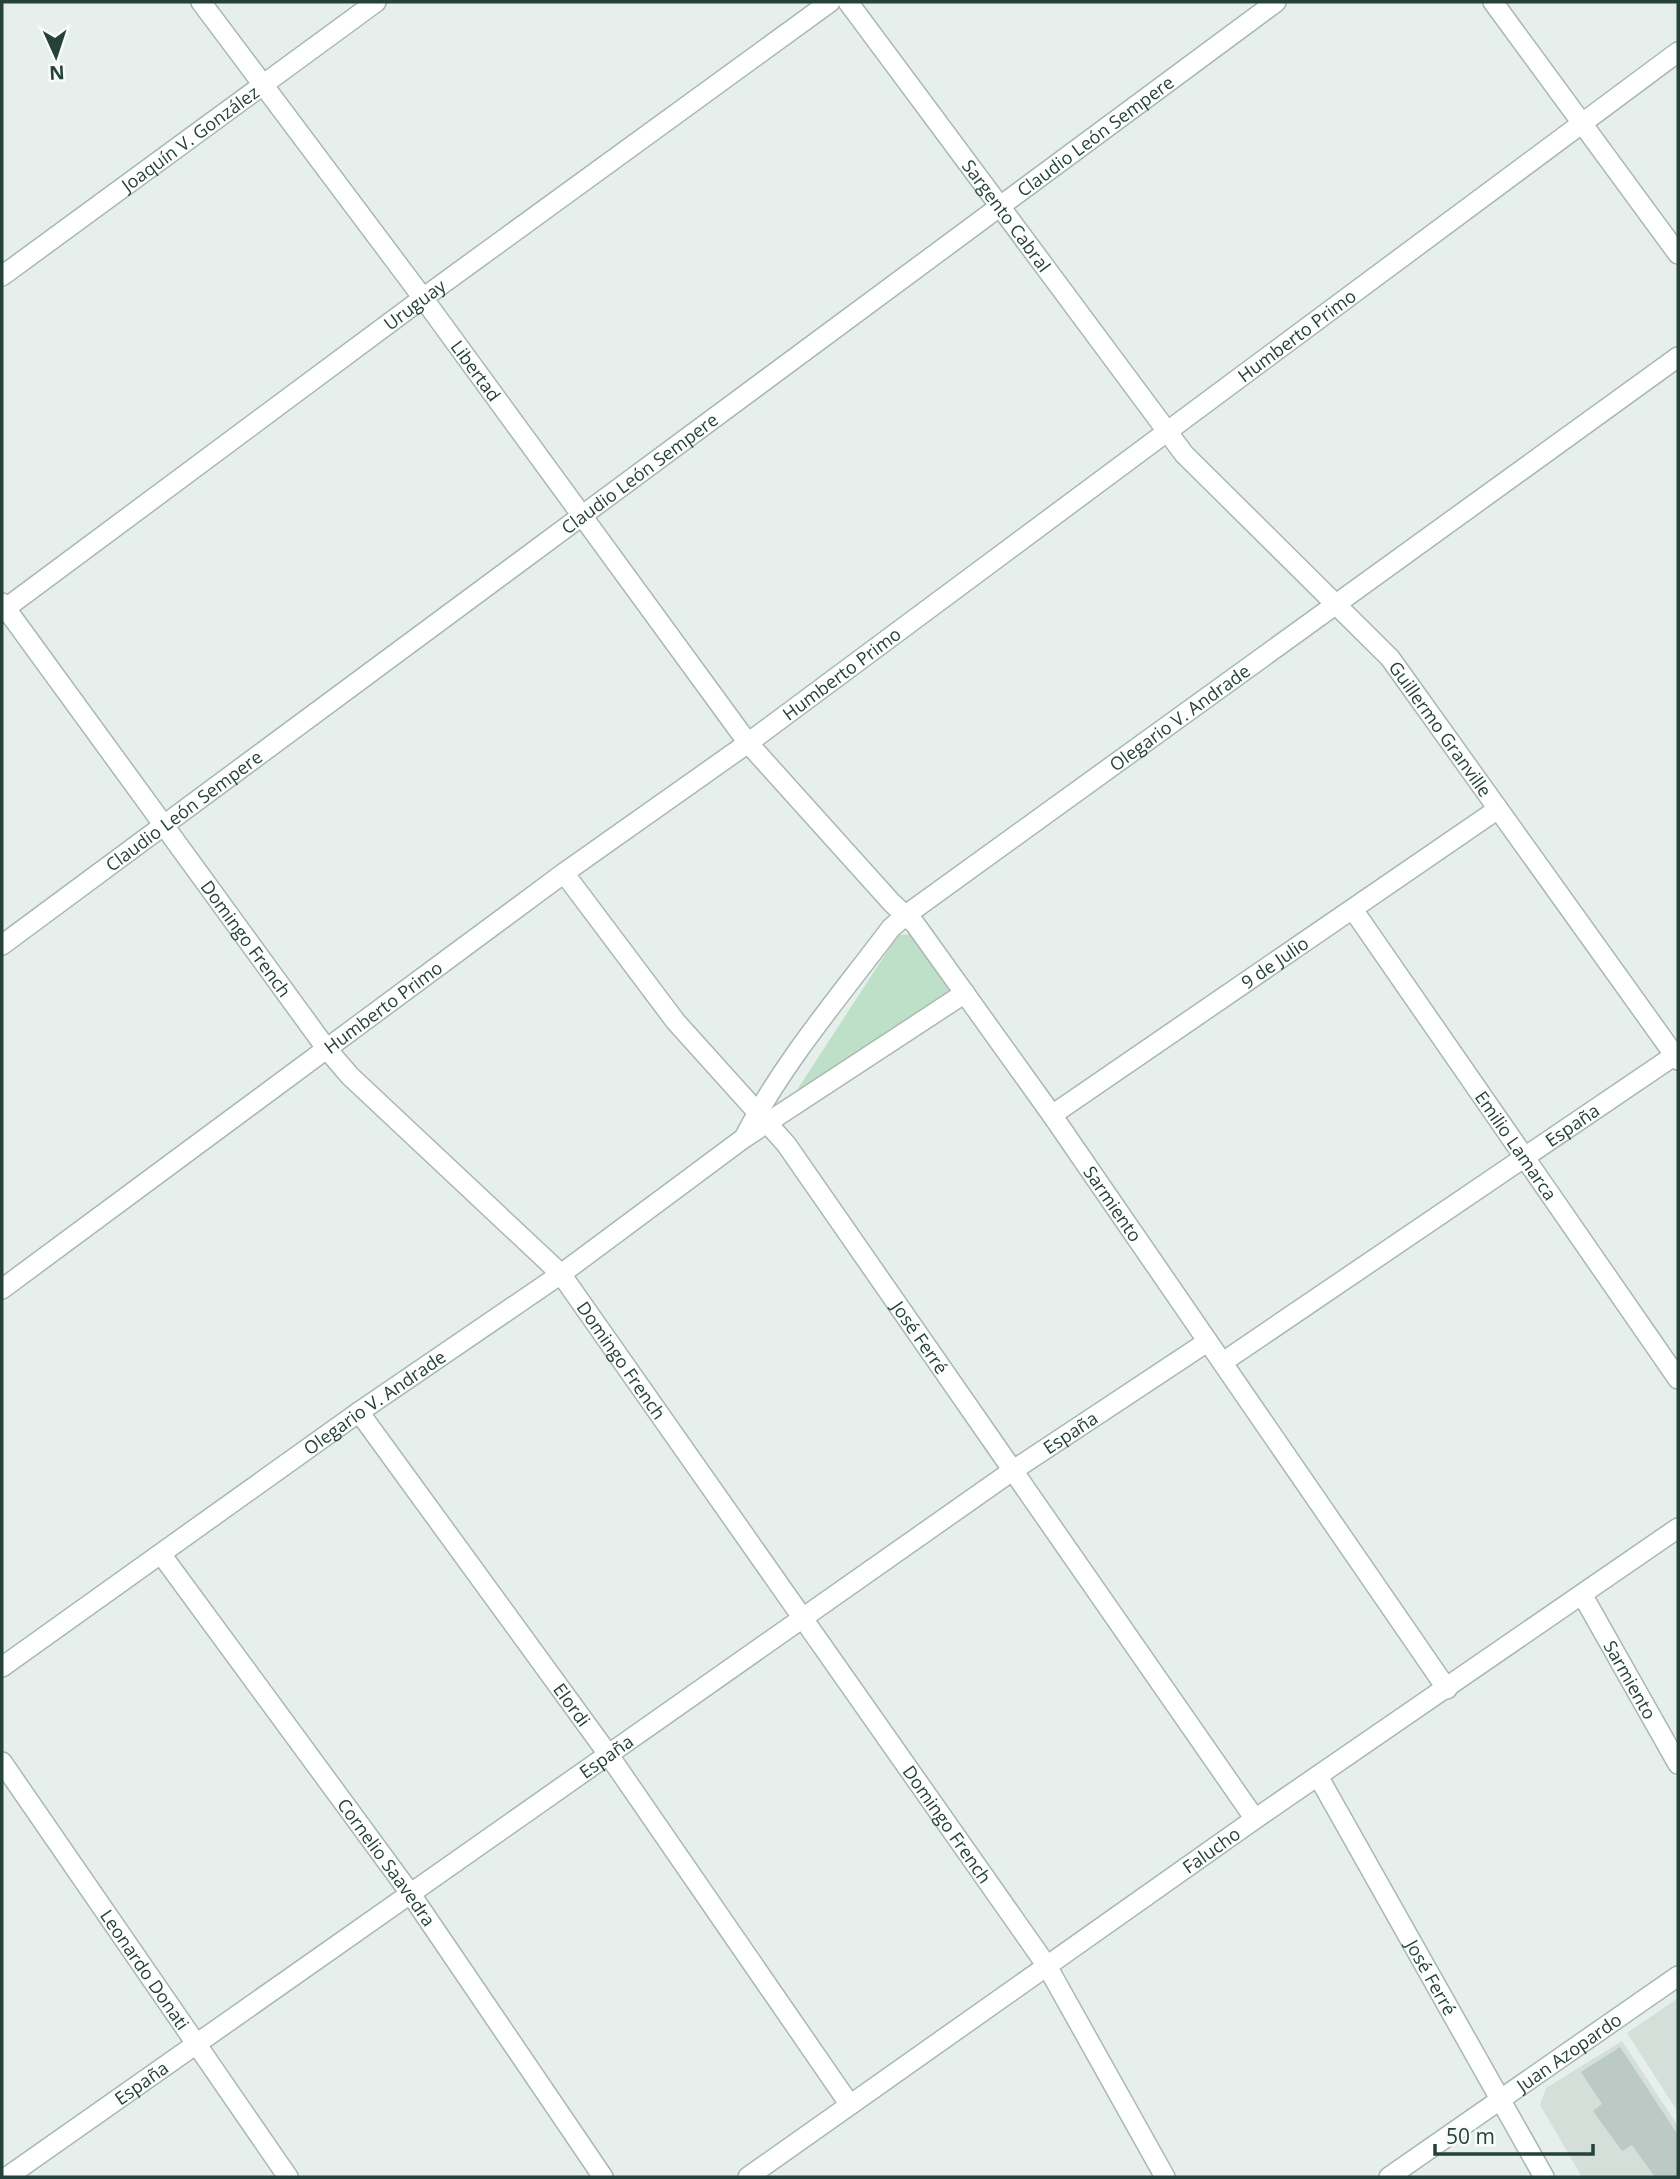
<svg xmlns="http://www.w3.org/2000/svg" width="1680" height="2179" font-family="'Open Sans',sans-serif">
	<rect width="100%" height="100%" fill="#e6efeb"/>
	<path fill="#d4dfda" d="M1678 1998V2112L1627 2033Z
		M1622 2041 1678 2126V2177H1582L1540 2105 1546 2088Z"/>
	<path fill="#bfe0c8" d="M912 934 951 989 795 1093 898 935Z"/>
	<path fill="#bbcac4" d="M1620 2047 1678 2135V2177H1655L1632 2145 1622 2151 1593 2111 1602 2104 1581 2072Z"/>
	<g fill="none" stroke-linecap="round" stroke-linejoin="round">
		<defs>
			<g id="minor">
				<path id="s1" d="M201 2 423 298 748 743 892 903 915 924 1052 1115 1447 1689"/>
				<path id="s2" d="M848 2 1184 454 1390 658 1678 1060"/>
				<path d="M1493 2 1678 254"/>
				<path id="s3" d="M2 276 376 2"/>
				<path id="s4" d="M2 603 326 1048 350 1076 561 1274 1047 1966 1165 2177"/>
				<path id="s5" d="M2 611 423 298 830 2"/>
				<path id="s6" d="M564 873 676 1022 786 1144 1255 1819"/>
				<path id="s7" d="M1354 911 1678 1379"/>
				<path id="s8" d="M2 945 1276 2"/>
				<path id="s9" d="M1052 1115 1498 809"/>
				<path id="s10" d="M744 1138C783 1062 840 996 891 928L906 915 1678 357"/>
				<path id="s11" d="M2 1289 564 873 748 743 1678 52"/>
				<path id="s12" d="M1223 1362 1678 1053"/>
				<path id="s13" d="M359 1412 608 1754 850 2105"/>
				<path id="s14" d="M161 1554 410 1893 603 2177"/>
				<path id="s15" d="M1583 1596 1678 1764"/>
				<path id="s16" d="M2 1667 359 1412 561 1274 744 1138 965 993"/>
				<path id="s17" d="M2 1762 288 2177"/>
				<path id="s18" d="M1318 1776 1544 2177"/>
				<path id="s19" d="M7 2177 1012 1471 1207 1342"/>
				<path id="s20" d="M748 2177 1255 1819 1678 1528"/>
				<path id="s21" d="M1389 2177 1678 1976"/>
			</g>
		</defs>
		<use href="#minor" stroke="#a8b8b2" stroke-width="22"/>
		<use href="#minor" stroke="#fff" stroke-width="19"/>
	</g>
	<g text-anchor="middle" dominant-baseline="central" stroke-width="6" stroke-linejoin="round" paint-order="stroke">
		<g font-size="18" fill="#24423a" stroke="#f7fbf9">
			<text stroke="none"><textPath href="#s8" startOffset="1360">Claudio León Sempere</textPath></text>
			<text stroke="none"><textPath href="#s3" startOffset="233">Joaquín V. González</textPath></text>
			<text stroke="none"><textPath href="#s2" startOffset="266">Sargento Cabral</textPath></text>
			<text stroke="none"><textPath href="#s5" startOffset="514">Uruguay</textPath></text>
			<text stroke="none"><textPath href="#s11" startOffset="1608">Humberto Primo</textPath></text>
			<text stroke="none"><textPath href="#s1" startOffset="460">Libertad</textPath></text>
			<text stroke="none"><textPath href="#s8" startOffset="793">Claudio León Sempere</textPath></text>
			<text stroke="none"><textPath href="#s11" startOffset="1041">Humberto Primo</textPath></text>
			<text stroke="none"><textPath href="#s10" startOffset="614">Olegario V. Andrade</textPath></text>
			<text stroke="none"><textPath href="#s2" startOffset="940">Guillermo Granville</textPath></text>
			<text stroke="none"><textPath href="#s8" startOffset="226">Claudio León Sempere</textPath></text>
			<text stroke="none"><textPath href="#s4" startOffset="415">Domingo French</textPath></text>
			<text stroke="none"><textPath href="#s9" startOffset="270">9 de Julio</textPath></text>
			<text stroke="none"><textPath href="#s11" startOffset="474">Humberto Primo</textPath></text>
			<text stroke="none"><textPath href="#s12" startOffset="422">España</textPath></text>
			<text stroke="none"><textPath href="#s7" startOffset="285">Emilio Lamarca</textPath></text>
			<text stroke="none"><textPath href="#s1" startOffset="1510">Sarmiento</textPath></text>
			<text stroke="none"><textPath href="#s6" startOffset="586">José Ferré</textPath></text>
			<text stroke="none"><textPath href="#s4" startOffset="982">Domingo French</textPath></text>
			<text stroke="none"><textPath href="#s16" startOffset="457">Olegario V. Andrade</textPath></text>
			<text stroke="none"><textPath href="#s19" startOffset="1298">España</textPath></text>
			<text stroke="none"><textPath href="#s15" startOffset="96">Sarmiento</textPath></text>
			<text stroke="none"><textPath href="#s13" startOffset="362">Elordi</textPath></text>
			<text stroke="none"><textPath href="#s19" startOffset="732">España</textPath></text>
			<text stroke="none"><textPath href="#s4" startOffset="1549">Domingo French</textPath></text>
			<text stroke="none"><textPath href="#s20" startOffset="567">Falucho</textPath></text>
			<text stroke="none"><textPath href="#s14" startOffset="382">Cornelio Saavedra</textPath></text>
			<text stroke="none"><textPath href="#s17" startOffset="252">Leonardo Donati</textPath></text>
			<text stroke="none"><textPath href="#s18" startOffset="231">José Ferré</textPath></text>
			<text stroke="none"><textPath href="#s21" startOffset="219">Juan Azopardo</textPath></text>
			<text stroke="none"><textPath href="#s19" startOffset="164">España</textPath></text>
		</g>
	</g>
	<rect width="1680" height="2179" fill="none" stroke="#24423a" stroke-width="7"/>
	<g transform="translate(56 56) rotate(177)" stroke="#f7fbf9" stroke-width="5" paint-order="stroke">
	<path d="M0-5L12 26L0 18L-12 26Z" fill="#24423a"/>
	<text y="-10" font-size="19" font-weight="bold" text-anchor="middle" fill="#24423a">N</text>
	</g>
	<path d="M1435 2144v10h158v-10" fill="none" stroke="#24423a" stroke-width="3.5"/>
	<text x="1446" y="2144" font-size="21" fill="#24423a" stroke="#f7fbf9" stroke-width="5" paint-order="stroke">50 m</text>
</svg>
